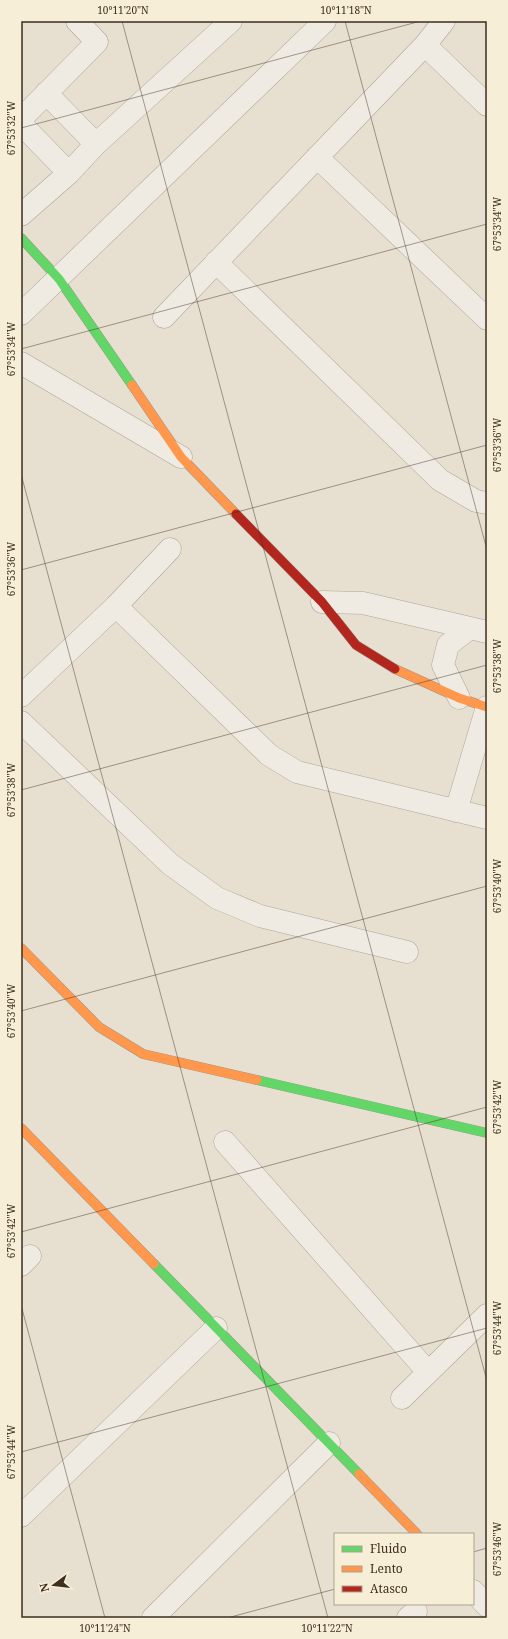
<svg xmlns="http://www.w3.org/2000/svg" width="508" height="1639" font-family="'Noto Serif',serif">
	<rect width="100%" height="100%" fill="#e7e0d1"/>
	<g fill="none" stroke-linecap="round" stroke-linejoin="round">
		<defs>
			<path id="street" d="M425 45 487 105
				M46 93 96 144
				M21 119 97 42 77 21
				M21 124 69 173
				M317 157 487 319
				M21 215 69 173 96 144 231 21
				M216 262 440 480 476 501 487 503
				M21 314 325 21
				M164 317 425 45 444 21
				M21 363 181 457
				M322 602 363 603 487 632
				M116 606 269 755 297 772 487 818
				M21 696 116 606 170 549
				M459 698 443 665 448 645 470 628
				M21 722 170 864 217 898 260 916 407 952
				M456 811 487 707
				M225 1142 428 1372
				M21 1265 30 1256
				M402 1398 487 1315
				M21 1516 216 1328
				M473 1591 487 1606
				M153 1618 329 1443
				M408 1618 416 1611"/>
			<path id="fast" d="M21 238 59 279 132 385
				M257 1080 487 1133
				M154 1264 359 1474"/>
			<path id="slow" d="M132 385 181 457 236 514
				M395 669 459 698 487 707
				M21 948 99 1027 143 1054 257 1080
				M21 1128 154 1264
				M359 1474 417 1534"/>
			<path id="jam" d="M236 514 322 602 356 645 395 669"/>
		</defs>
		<use href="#street" stroke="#ada599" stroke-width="23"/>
		<use href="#fast" stroke="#9c958a" stroke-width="10"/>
		<use href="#slow" stroke="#9c958a" stroke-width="10"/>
		<use href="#jam" stroke="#9c958a" stroke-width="10"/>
		<use href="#street" stroke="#efebe3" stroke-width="22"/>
		<use href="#fast" stroke="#63d668" stroke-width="9"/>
		<use href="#slow" stroke="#ff974d" stroke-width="9"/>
		<use href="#jam" stroke="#b3261e" stroke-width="9"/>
	</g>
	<path fill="none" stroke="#3d2e20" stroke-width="1" stroke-opacity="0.45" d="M122 21 487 1381M345 21 487 550M21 128 421 21M21 349 487 224M21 474 328 1618M21 570 487 445M21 790 487 665M21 1011 487 886M21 1232 487 1107M21 1305 105 1618M21 1452 487 1328M473 1552 487 1548M227 1618 335 1589"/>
	<rect width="508" height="1639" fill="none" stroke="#f7eed8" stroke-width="44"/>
	<rect x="334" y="1533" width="140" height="72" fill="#f7eed8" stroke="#ada18e"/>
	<rect x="342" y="1546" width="20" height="6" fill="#63d668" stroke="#ada18e"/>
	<text x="370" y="1553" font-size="12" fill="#3d2e20">Fluido</text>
	<rect x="342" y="1566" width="20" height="6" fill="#ff974d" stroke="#ada18e"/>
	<text x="370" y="1573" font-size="12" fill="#3d2e20">Lento</text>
	<rect x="342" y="1586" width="20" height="6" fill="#b3261e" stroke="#ada18e"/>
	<text x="370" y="1593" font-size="12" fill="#3d2e20">Atasco</text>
	<g transform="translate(54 1585) rotate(255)" stroke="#f7eed8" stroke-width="3" paint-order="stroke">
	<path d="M0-3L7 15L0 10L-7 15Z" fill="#3d2e20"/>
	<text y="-6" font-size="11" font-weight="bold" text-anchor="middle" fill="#3d2e20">N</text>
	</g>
	<rect x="22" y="22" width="464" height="1595" fill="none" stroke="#3d2e20" stroke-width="1.5"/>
	<g font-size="10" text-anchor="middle" fill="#3d2e20">
		<text x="123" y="14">10°11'20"N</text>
		<text x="346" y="14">10°11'18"N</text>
		<text transform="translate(11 128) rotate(-90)" y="4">67°53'32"W</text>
		<text transform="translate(497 224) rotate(-90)" y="4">67°53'34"W</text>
		<text transform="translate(11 349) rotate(-90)" y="4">67°53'34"W</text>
		<text transform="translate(497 445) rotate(-90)" y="4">67°53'36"W</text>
		<text transform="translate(11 569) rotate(-90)" y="4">67°53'36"W</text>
		<text transform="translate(497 666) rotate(-90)" y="4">67°53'38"W</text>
		<text transform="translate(11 790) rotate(-90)" y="4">67°53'38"W</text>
		<text transform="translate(497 886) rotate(-90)" y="4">67°53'40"W</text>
		<text transform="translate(11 1011) rotate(-90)" y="4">67°53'40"W</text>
		<text transform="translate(497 1107) rotate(-90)" y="4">67°53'42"W</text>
		<text transform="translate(11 1231) rotate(-90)" y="4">67°53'42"W</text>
		<text transform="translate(497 1328) rotate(-90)" y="4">67°53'44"W</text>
		<text transform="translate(11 1452) rotate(-90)" y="4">67°53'44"W</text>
		<text transform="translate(497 1549) rotate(-90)" y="4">67°53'46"W</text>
		<text x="105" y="1632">10°11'24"N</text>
		<text x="327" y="1632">10°11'22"N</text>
	</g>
</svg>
